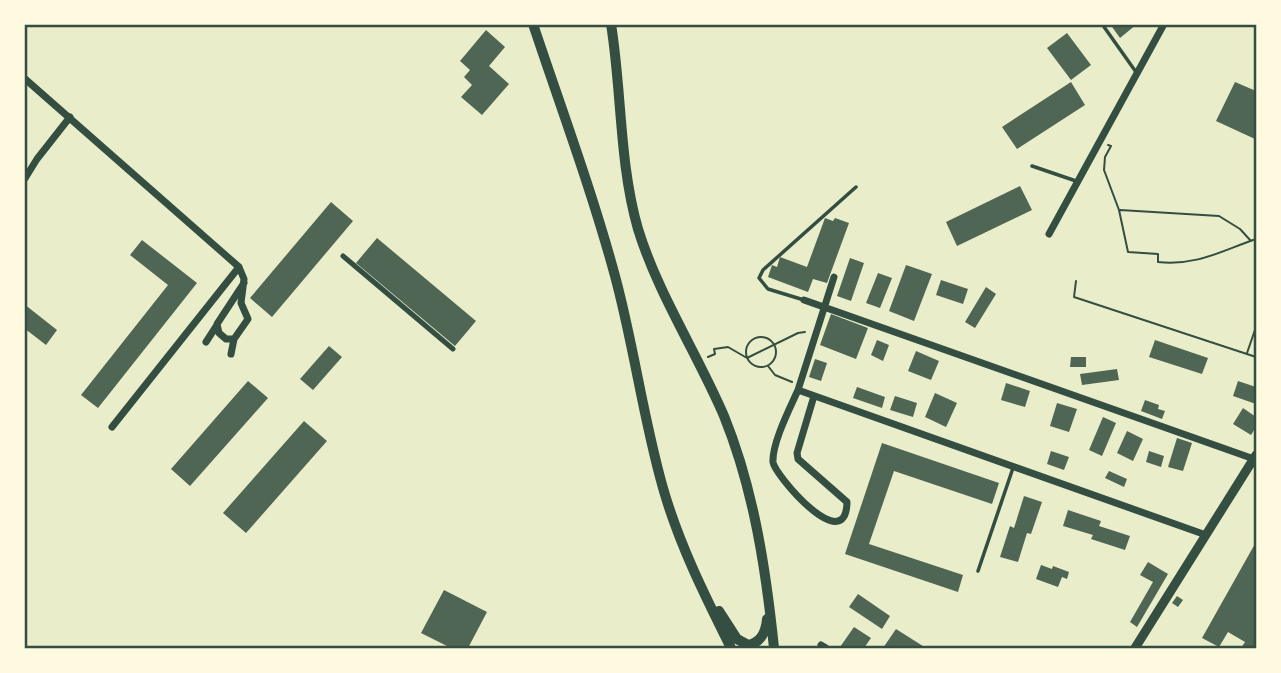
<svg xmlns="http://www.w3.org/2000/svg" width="1281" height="673" font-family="'Noto Sans',sans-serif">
	<rect width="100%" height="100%" fill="#e9edc9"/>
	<path fill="#4f6655" d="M1110 24H1137L1120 38Z
		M486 30 505 47 489 66 509 84 482 115 461 97 472 85 464 77 470 70 460 61Z
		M1067 33 1091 65 1071 80 1047 48Z
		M1071 82 1085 105 1017 149 1002 127Z
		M1235 82 1256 91 1255 139 1216 121Z
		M1020 186 1032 210 957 246 946 222Z
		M331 202 353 221 272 317 250 298Z
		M825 218 833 221 835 218 849 223 827 283 813 279 808 292 768 277 772 265 777 267 780 257 807 267Z
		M377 238 476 321 455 346 356 263Z
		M142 240 197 283 98 408 81 395 168 285 130 255Z
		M850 258 864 263 851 301 837 296Z
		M906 265 932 274 914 321 889 311Z
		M878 273 892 278 880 308 866 303Z
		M941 280 968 289 963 304 936 295Z
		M986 287 996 294 975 328 965 322Z
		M24 304 57 330 46 345 24 328Z
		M831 314 868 328 856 359 820 345Z
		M877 340 889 345 883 361 871 355Z
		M1155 340 1208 358 1202 374 1149 357Z
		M329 346 342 357 313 390 300 379Z
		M916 351 939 361 931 380 908 371Z
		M1071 357H1086V367H1070Z
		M815 359 827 363 821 381 809 377Z
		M1117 369 1119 380 1082 385 1080 374Z
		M248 381 268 398 190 486 171 469Z
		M1238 381 1256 387V404L1233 396Z
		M1006 383 1030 391 1025 407 1001 400Z
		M857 387 885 397 882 408 853 398Z
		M935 393 957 403 946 427 925 417Z
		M895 396 917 403 913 417 890 410Z
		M1145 400 1159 405 1158 409 1165 411 1162 419 1141 411Z
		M1057 403 1077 409 1069 432 1050 426Z
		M1243 408 1256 417V427L1251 435 1233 424Z
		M1103 417 1116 423 1102 456 1089 450Z
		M304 421 327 441 246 533 223 513Z
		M1127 431 1143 439 1133 461 1117 453Z
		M1177 438 1192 443 1183 471 1168 467Z
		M882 443 999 483 992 504 894 471 869 544 963 575 958 592 845 554Z
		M1051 451 1069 457 1064 470 1047 464Z
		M1149 451 1164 456 1161 467 1146 462Z
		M1109 471 1127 479 1124 487 1105 478Z
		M1024 496 1042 502 1031 534 1027 533 1018 562 1000 557 1010 526 1014 528Z
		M1068 510 1101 521 1099 526 1130 536 1125 550 1091 539 1093 535 1063 526Z
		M1256 542V648H1241L1245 642 1228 632 1219 647 1202 638Z
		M1148 562 1168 574 1137 627 1130 622 1153 582 1140 575Z
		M1041 565 1052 569 1053 566 1069 572 1067 579 1062 577 1058 587 1036 579Z
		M444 590 487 612 468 648H451L421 633Z
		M858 594 890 616 882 629 849 607Z
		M1177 596 1183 600 1178 607 1172 603Z
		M854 627 871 638 864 648H842L840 647Z
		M896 629 926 648H883Z"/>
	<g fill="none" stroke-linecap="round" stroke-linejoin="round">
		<path stroke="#344e41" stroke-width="2" d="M1108 145 1111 146 1105 157 1104 170 1119 210 1128 252 1158 254V262C1197 266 1221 251 1256 239
			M1120 210 1219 216 1240 229 1251 241
			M1076 281 1074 297 1256 357
			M746 352a15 15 0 1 1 30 0a15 15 0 1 1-30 0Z
			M1247 353 1256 327
			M708 357 715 354 714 349 728 347 747 358 798 333 805 332
			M768 366 775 375 792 382"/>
		<path stroke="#344e41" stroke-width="3.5" d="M1102 24 1136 72
			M1032 166 1076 181
			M804 300 768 289 759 278 763 270 856 187
			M978 571 1013 468"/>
		<path stroke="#344e41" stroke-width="5" d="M343 256 453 349"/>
		<path stroke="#344e41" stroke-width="7" d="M24 78 239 267 112 427
			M24 180 37 159 70 117
			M1049 234 1164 24
			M239 267 244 279 241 303 248 319 234 339H226L219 333 217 324 244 283
			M804 300 1254 459
			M206 342 217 325
			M231 354 234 339
			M798 390 834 277
			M814 396 797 453 798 459 847 502C846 559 774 474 773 462 772 443 790 408 798 390L1206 535
			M821 645 826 648"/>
		<path stroke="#344e41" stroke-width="9" d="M1135 648 1256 455"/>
		<path stroke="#344e41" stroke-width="10" d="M533 24C561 108 592 191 615 276 634 346 643 418 663 488 679 544 705 596 731 648
			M611 24C622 92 619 163 638 229 658 294 697 353 724 416 754 490 766 570 774 648
			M719 611 737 639 748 645C761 643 766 631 767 619"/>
	</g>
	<rect width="1281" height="673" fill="none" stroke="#fefae0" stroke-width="52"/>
	<rect x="26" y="26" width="1229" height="621" fill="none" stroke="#344e41" stroke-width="2.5"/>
</svg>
